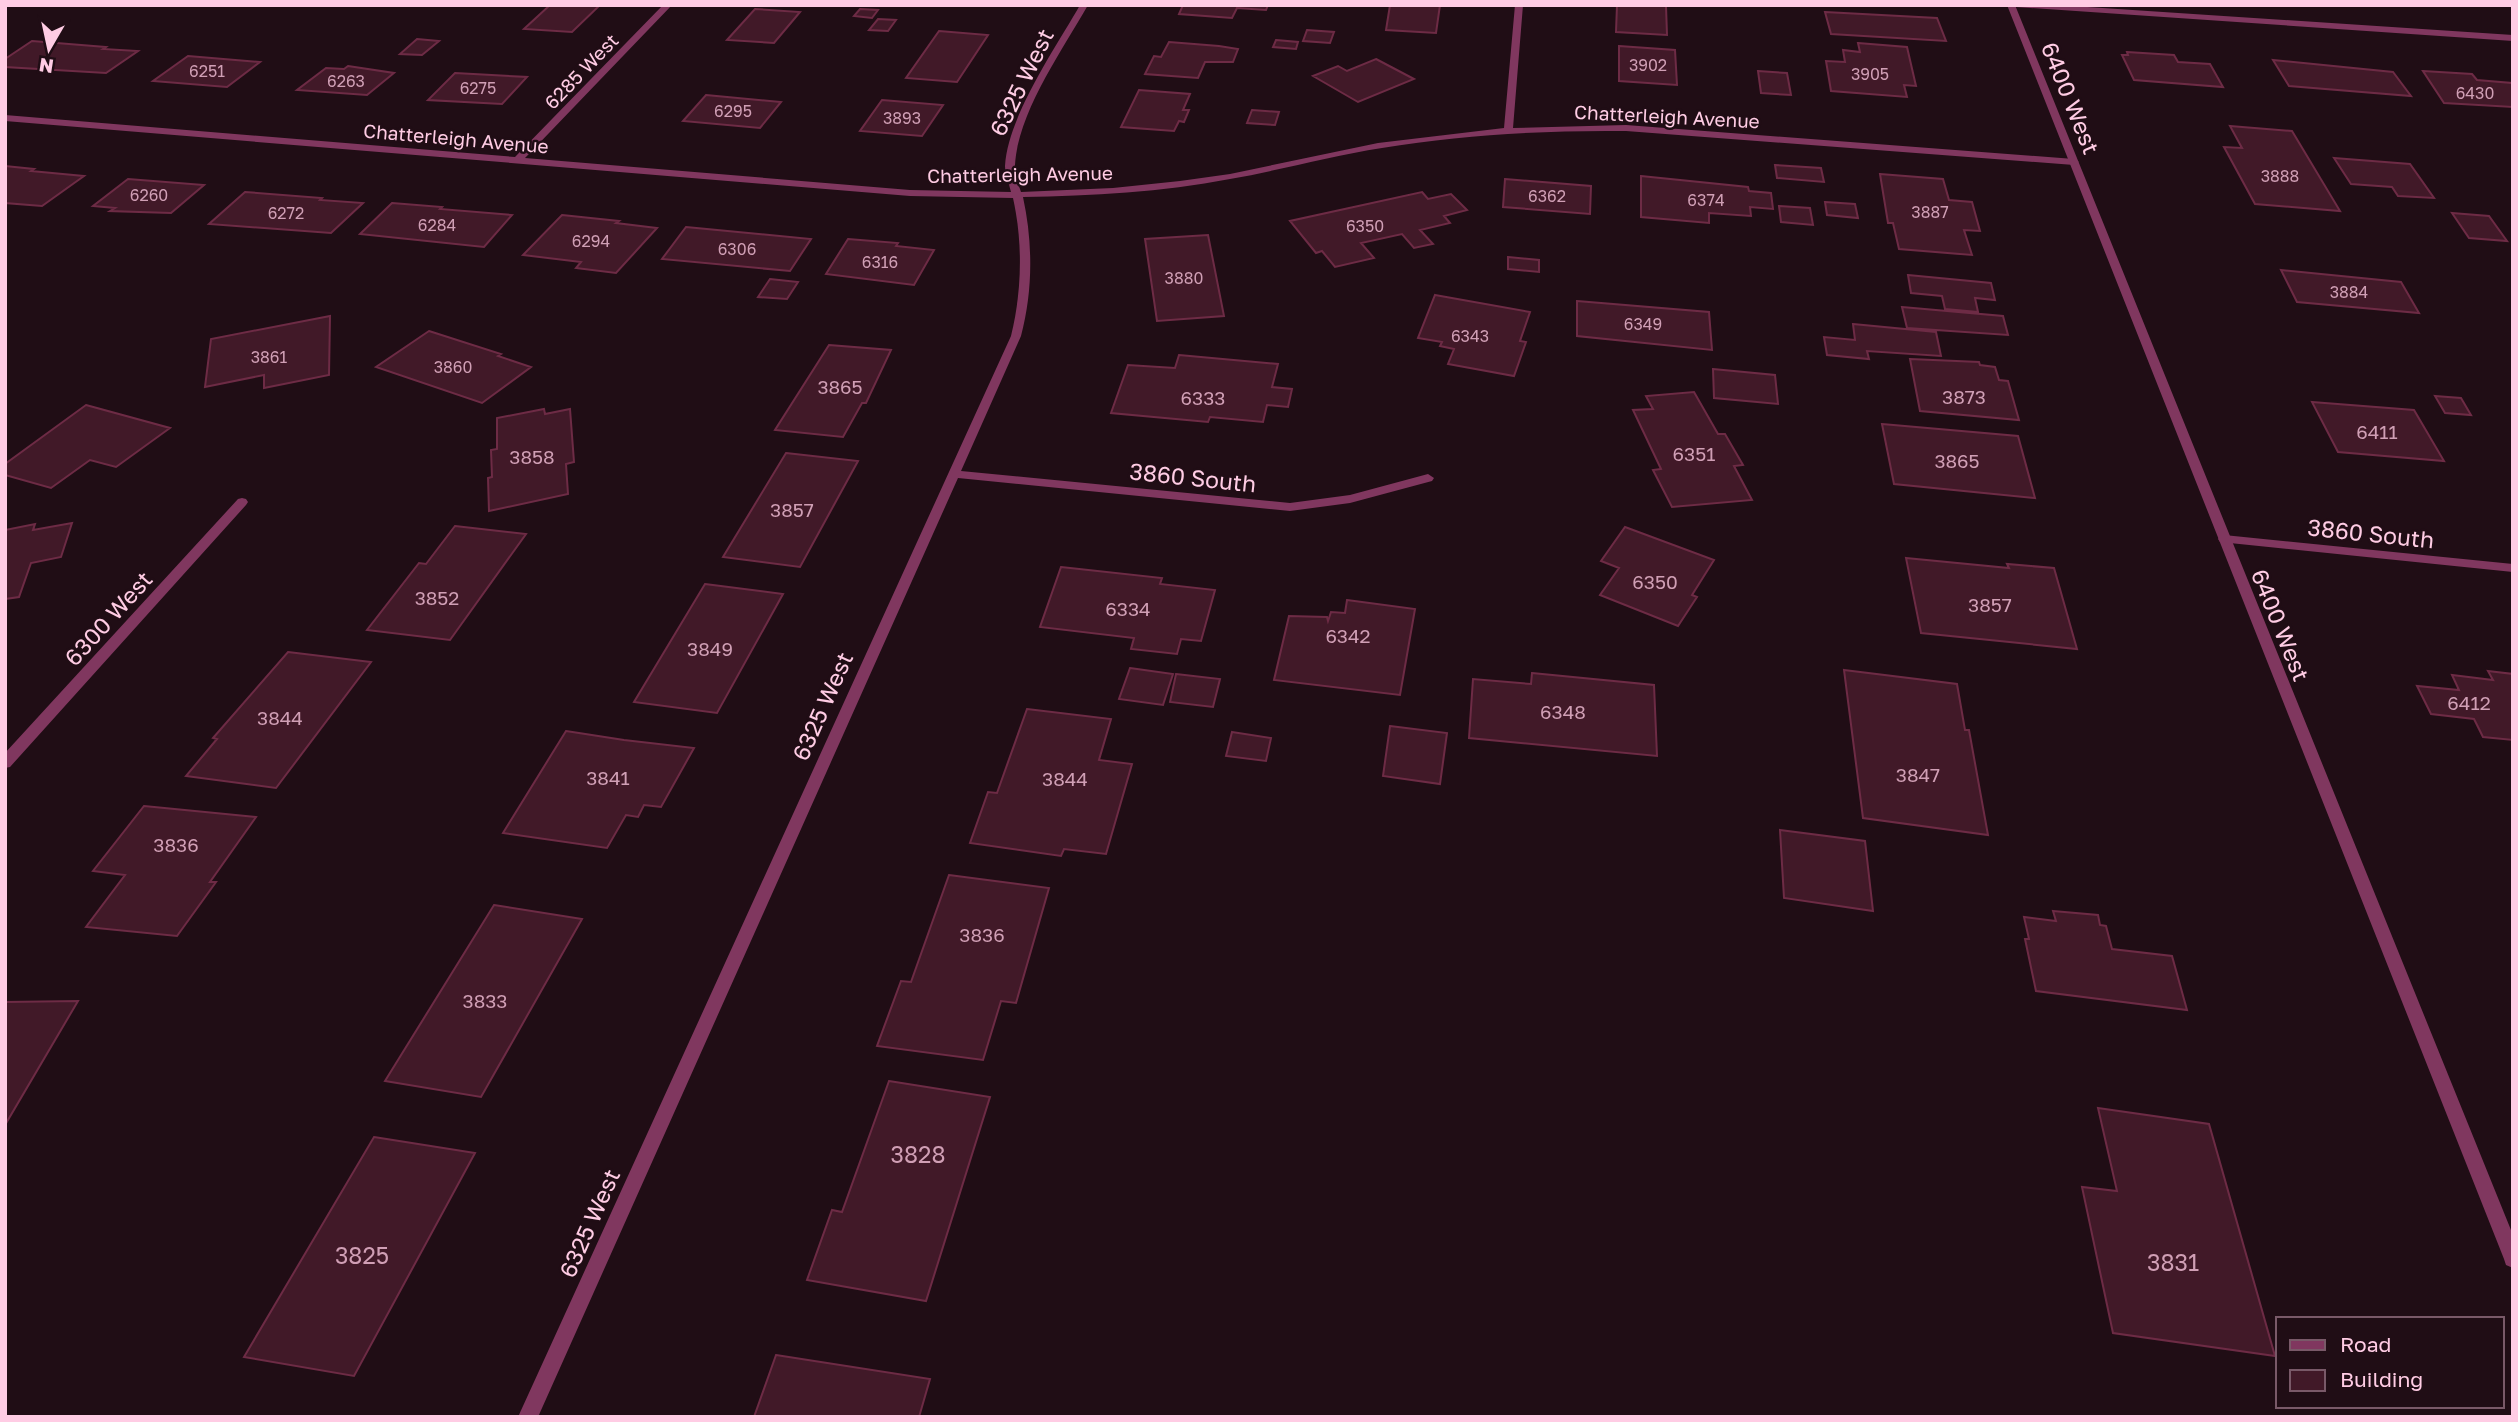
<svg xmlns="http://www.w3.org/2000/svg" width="2518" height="1422" font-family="'Golos Text',sans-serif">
	<rect width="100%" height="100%" fill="#200d15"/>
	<path fill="#411928" stroke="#6d2b45" stroke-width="2" d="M550 5H600L572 32 524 29Z
		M1183 5H1268L1266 10 1237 8 1232 18 1179 14Z
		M1390 5H1440L1436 33 1386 30Z
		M1617 5 1666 6 1667 35 1616 32Z
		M755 9 800 12 774 43 727 40Z
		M860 9 878 10 872 18 854 16Z
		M1825 12 1937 18 1946 41 1831 34Z
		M878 19 896 20 888 31 869 30Z
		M1307 30 1334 32 1330 43 1303 41Z
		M939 31 988 35 957 82 906 78Z
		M417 39 439 41 422 55 400 54Z
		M1276 40 1298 42 1296 49 1273 47Z
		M32 41 106 47 103 49 138 51 106 73 5 67V59Z
		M1169 42 1219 46 1238 49 1233 62H1205L1198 78 1145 74 1154 56 1161 57Z
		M1858 43 1907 47 1916 86 1904 85 1907 97 1831 91 1826 61 1845 62 1843 50 1860 52Z
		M1619 46 1675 50 1677 85 1619 81Z
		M2127 52 2174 55 2178 62 2210 64 2223 87 2134 80 2122 55H2128Z
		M188 56 260 62 227 87 153 81Z
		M1376 59 1414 79 1358 102 1313 76 1338 66 1347 71Z
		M2273 60 2393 72 2411 96 2289 86Z
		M348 66 394 73 367 95 297 90 326 68 344 69Z
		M1758 71 1787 73 1791 95 1761 93Z
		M2423 71 2472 74 2477 80 2512 83 2513 107 2444 103Z
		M455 73 527 77 502 104 428 100Z
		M1139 90 1190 94 1183 110H1189L1184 122 1179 121 1174 131 1121 127Z
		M706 95 781 102 760 128 683 121Z
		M882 100 943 105 922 136 860 131Z
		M1252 110 1279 112 1275 125 1247 123Z
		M2230 126 2292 131 2340 211 2255 204 2224 147 2242 148Z
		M2334 158 2410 164 2434 198 2398 196 2392 187 2351 184Z
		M1775 165 1821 168 1824 182 1777 178Z
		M5 166 34 169 31 171 84 176 42 206 5 203Z
		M1880 174 1943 179 1949 200 1972 202 1980 231 1964 230 1972 255 1899 249 1893 223H1888Z
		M1641 176 1748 187 1749 191 1771 193 1773 209 1750 207 1751 216 1709 213V223L1641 217Z
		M128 179 204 185 171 213 110 211 115 208 93 206Z
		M1505 179 1591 186 1590 214 1503 207Z
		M245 192 322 198 320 200 363 203 331 233 209 224Z
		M1422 192 1428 199 1451 194 1467 210 1444 216 1450 223 1420 230 1433 244 1414 248 1402 234 1361 243 1374 258 1335 267 1322 251 1316 253 1290 221Z
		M1825 202 1855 204 1858 218 1827 215Z
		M392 203 442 207 440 209 512 215 484 247 360 234Z
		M1779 206 1810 208 1813 225 1781 222Z
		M2452 213 2489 216 2507 241 2469 238Z
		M562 215 619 221 616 223 657 228 616 273 576 268 581 262 523 255Z
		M686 227 811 239 790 271 662 259Z
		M1208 235 1224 316 1157 321 1145 239Z
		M848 239 898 243 896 246 934 250 914 285 826 274Z
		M1508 257 1539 260V272L1508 269Z
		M2281 270 2401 282 2419 313 2297 302Z
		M1908 275 1991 283 1995 300 1975 298 1978 312 1945 309 1942 296 1911 293Z
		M770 279 798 282 787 299 758 297Z
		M1435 295 1530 312 1520 341 1526 342 1514 376 1448 364 1454 349 1440 346 1442 342 1418 338Z
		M1577 301 1709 312 1712 350 1577 336Z
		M1902 307 2003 316 2008 335 1907 328Z
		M330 316 329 375 264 388V375L205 387 211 339Z
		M1853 324 1936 332 1941 356 1867 351 1869 359 1827 355 1824 337 1855 340Z
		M429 331 501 354 498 356 531 367 482 403 376 367Z
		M829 345 891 350 866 403H862L843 437 775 430Z
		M1179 355 1278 364 1272 387 1292 389 1288 407 1267 405 1263 422 1210 417 1208 422 1111 413 1128 365 1175 368Z
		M1910 359 1979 362 1980 365 1995 367 1999 380 2008 381 2019 420 1920 411Z
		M1713 369 1775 375 1778 404 1714 398Z
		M1694 392 1718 434H1725L1743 465 1734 466 1752 500 1672 507 1653 470 1661 469 1633 410 1653 409 1646 396Z
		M2435 396 2461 398 2471 415 2445 413Z
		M2312 402 2414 410 2444 461 2338 452Z
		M86 405 170 428 116 467 90 460 51 488 5 475V464Z
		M544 409 545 414 570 409 574 462 566 464 568 494 489 511 488 478 492 477 491 450 497 449V418Z
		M1882 424 2018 436 2035 498 1894 484Z
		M786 453 858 461 800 567 723 557Z
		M72 523 61 557 31 563 19 597 5 599V530L35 524 33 530Z
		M455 526 526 534 450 640 367 630 419 563 426 564Z
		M1625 527 1714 560 1692 595 1697 597 1678 626 1600 595 1619 568 1601 561Z
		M1906 558 2009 568 2007 564 2054 568 2077 649 1921 633Z
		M1061 567 1162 578 1160 584 1215 590 1201 641 1181 639 1177 654 1131 649 1134 638 1040 627Z
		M705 584 783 594 717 713 634 702Z
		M1347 600 1415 609 1400 695 1274 680 1289 616 1327 617 1328 621 1331 612 1345 613Z
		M288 652 371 662 276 788 186 776 217 739 213 738Z
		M1130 668 1173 674 1163 705 1119 699Z
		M1844 670 1957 684 1965 730H1969L1988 835 1863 818Z
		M2488 671 2513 674V740L2483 737 2474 719 2431 714 2417 686 2459 690 2452 675 2493 680Z
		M1532 673 1654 685 1657 756 1469 738 1473 679 1531 684Z
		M1176 674 1220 679 1213 707 1170 702Z
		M1027 709 1111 719 1099 760 1132 764 1106 854 1064 849 1061 856 970 843 988 792 997 793Z
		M1390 726 1447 733 1440 784 1383 776Z
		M566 731 624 740 694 748 661 807 644 805 638 817 626 815 607 848 503 833Z
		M1232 732 1271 738 1266 761 1226 756Z
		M144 806 256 817 210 882H216L177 936 86 927 125 875 93 871Z
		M1780 830 1865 841 1873 911 1784 898Z
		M949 875 1049 888 1016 1003 1001 1001 983 1060 877 1046 901 981 911 982Z
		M494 905 582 919 481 1097 385 1081Z
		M2053 911 2098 915 2100 925 2106 926 2112 949 2172 956 2187 1010 2036 991 2025 939H2029L2024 917 2056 921Z
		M78 1001 5 1125V1002Z
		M889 1081 990 1097 926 1301 807 1280 832 1210 842 1212Z
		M2098 1108 2209 1124 2275 1356 2113 1333 2082 1187 2117 1191Z
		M374 1137 475 1153 354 1376 244 1357Z
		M776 1355 930 1379 919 1417H754Z"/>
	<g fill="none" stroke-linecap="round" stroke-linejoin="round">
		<path fill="#80375f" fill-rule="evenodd" d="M663 5H672L525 158 910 190 1011 192C1009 183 1005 174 1005 166 1008 116 1055 49 1080 5H1088C1062 51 1018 112 1015 165 1014 174 1018 183 1021 192L1113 188 1180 181 1230 174 1378 143 1504 128 1515 5H1523L1513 128 1626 125 2074 159 2079 162 2074 165 1626 131C1544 130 1463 135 1382 148 1331 156 1281 170 1230 179 1162 192 1092 196 1023 197 1033 243 1033 291 1021 336L961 471 1290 503 1350 495 1428 474 1434 478 1432 481 1350 503 1290 511 958 478 538 1417H518L1011 336C1022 291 1023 243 1013 198L910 196 5 121V115L515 157Z
			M2012 5H2057L2513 35V41L2016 7Z
			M242 498 246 499 248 502 246 505 10 767 5 768V753L238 499Z
			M2224 535 2513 564V572L2220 542 2218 539 2220 536Z"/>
		<path fill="#80375f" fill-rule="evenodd" d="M2007 5H2015L2513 1235V1268L2506 1265 2504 1259Z"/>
	</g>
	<g text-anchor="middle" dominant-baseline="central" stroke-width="5" stroke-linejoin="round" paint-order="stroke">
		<g font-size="16" fill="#d09fb5">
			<text x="1648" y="65">3902</text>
			<text x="207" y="71">6251</text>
			<text x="1870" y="74">3905</text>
			<text x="346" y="81">6263</text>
			<text x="478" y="88">6275</text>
			<text x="2475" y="93">6430</text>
			<text x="733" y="111">6295</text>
			<text x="902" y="118">3893</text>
			<text x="2280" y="176">3888</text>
			<text x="149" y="195">6260</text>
			<text x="1547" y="196">6362</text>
			<text x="1706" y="200">6374</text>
			<text x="1930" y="212">3887</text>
			<text x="286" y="213">6272</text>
			<text x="437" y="225">6284</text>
			<text x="1365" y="226">6350</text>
			<text x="591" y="241">6294</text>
			<text x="737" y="249">6306</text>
			<text x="880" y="262">6316</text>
			<text x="1184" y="278">3880</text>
			<text x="2349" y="292">3884</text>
			<text x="1643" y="324">6349</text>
			<text x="1470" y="336">6343</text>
			<text x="269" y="357">3861</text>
			<text x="453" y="367">3860</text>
		</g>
		<g font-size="19" fill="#ffcce4" stroke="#200d15">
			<text transform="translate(581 71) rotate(-46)">6285 West</text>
			<text transform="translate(1667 116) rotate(3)">Chatterleigh Avenue</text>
			<text transform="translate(456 138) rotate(5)">Chatterleigh Avenue</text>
			<text transform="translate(1020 174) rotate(-1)">Chatterleigh Avenue</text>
		</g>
		<g font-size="19" fill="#d09fb5">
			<text x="840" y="386">3865</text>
			<text x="1964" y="396">3873</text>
			<text x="1203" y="397">6333</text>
			<text x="2377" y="431">6411</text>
			<text x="1694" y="453">6351</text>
			<text x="532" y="456">3858</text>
			<text x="1957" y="460">3865</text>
			<text x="792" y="509">3857</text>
			<text x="1655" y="581">6350</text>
			<text x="437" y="597">3852</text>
			<text x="1990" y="604">3857</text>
			<text x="1128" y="608">6334</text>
			<text x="1348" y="635">6342</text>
			<text x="710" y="648">3849</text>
			<text x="2469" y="702">6412</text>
			<text x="1563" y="711">6348</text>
			<text x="280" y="717">3844</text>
			<text x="1918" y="774">3847</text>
			<text x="608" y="777">3841</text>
			<text x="1065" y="778">3844</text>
			<text x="176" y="844">3836</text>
			<text x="982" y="934">3836</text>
			<text x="485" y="1000">3833</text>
		</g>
		<g font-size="23" fill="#ffcce4" stroke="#200d15">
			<text transform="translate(1021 82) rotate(-64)">6325 West</text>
			<text transform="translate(2071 98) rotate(68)">6400 West</text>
			<text transform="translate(1193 477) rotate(6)">3860 South</text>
			<text transform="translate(2371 533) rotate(6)">3860 South</text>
			<text transform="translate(108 618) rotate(-48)">6300 West</text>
			<text transform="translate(2281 625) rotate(68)">6400 West</text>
			<text transform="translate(822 706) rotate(-66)">6325 West</text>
			<text transform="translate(589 1223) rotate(-66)">6325 West</text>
		</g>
		<g font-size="23" fill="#d09fb5">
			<text x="918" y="1154">3828</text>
			<text x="362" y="1255">3825</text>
			<text x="2173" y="1262">3831</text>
		</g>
	</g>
	<rect width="2518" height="1422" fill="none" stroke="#ffcce4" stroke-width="14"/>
	<rect x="2276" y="1317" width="228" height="91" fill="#200d15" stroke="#795968" stroke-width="2"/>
	<rect x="2290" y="1340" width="35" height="10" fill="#80375f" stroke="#795968" stroke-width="2"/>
	<text x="2340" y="1352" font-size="21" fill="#ffcce4">Road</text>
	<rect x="2290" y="1370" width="35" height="21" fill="#411928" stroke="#795968" stroke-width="2"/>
	<text x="2340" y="1387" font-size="21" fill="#ffcce4">Building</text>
	<g transform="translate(49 49) rotate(189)" stroke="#200d15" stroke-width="5" paint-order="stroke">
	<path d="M0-5L12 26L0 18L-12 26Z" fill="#ffcce4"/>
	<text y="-10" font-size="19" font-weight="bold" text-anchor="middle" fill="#ffcce4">N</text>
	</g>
</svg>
